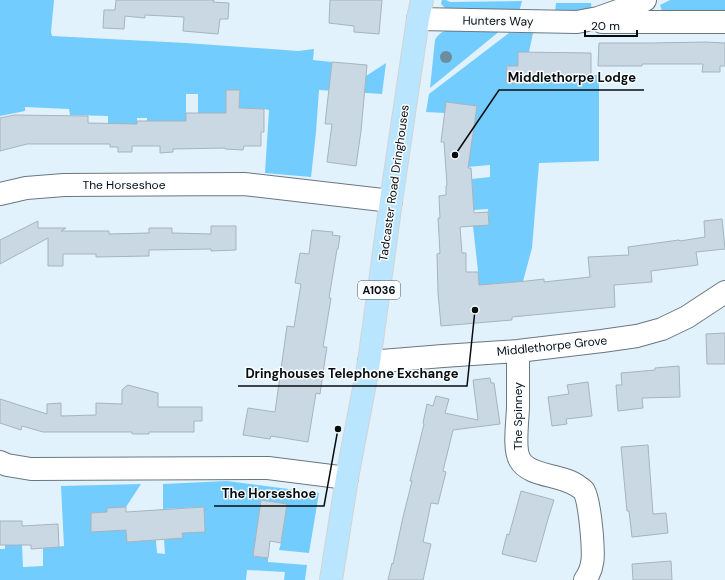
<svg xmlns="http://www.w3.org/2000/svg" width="725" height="580" font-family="'DM Sans',sans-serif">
	<rect width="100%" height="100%" fill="#e2f2fc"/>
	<path fill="#72ccfd" d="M0 0H54L51 32 52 36 186 43 298 51 314 49 313 60 332 62 330 84 365 88 366 76 386 63 382 94 319 90 316 132 311 177 265 173 269 110 264 109 239 108 240 90 226 91V114L198 113V94H186V122L180 121H170L169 125 147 129V118H137V124H108V116L70 115 69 109 25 107V111L0 116Z
		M442 0H446L450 2 522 1 519 12H453L446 9 441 4Z
		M670 0H725V15L662 11 660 5Z
		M556 3H591L592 12 555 13Z
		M501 30 430 88 435 40C438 35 440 33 445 31Z
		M509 33H533L529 52H518V66H507L506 83 532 84V69L545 75H599V161L539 163 532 248 522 285 479 286C478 266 475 246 473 226L489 225 488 209 473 210 472 179 490 177V165L467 167 477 106 447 102 445 113 426 112 429 94Z
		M227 481 319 493 309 553 279 550 281 543 287 504 261 500 253 556 268 558V562L307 565 305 580H284L285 572 247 570 246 580H0V549H5V545H22L23 567 43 566V548L64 546 61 486 141 484 126 507 107 512 91 513V531L126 530 127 542 156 540 157 553 165 554 164 539 182 538V533L205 531 203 507 163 509V484Z"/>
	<path fill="#c9d8e2" stroke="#a5b4bd" d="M116 0H214L213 2 229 3 228 19H220L218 34 183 31 184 17 145 15V18L125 16 124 29 103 28 104 10H115Z
		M330 0H382L379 34 354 32V26L329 23Z
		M705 42 725 43V66H720V72H702L703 64H642V66H598L599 43H651Z
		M518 52 591 53V75H532V84L506 83 507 66H518Z
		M332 62 367 65 361 131 356 166 327 162 332 124H325Z
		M226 90H240L239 108 264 109V132H261V146H244L243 150 225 149V148L173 149V152L160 153V146H132V152H118V147H110V144H27L0 151V118L14 115 88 116V123L137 124V121H186V113H226Z
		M446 102 477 106 468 168H471L474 213 488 212 489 225 460 227 462 253H466V272H478L479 285 527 281 544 279V282L590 277 588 257 629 255 628 247 679 240 680 241 705 237 704 221 722 219 725 249 696 252 698 265 651 271 652 282 614 285 615 307 512 317V320L441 326 438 293 437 254 440 253 438 218H440L439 196 446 195V186L447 185 444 142H441Z
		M38 221V228H66L61 231H109V234L149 233V228H172V233L211 234V226H236V250L211 251V249L149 250V256L96 257V254H63V266H48V238L0 264V240Z
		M312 230 333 232 332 235 340 236 338 249H337L329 298H331L323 347H327L324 366 320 394 316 393 308 442 271 436 270 439 243 435 248 408 275 412 287 326 294 327 301 284 295 283 300 253 309 254Z
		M725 333V364H707L706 334Z
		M679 366 680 397 642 398 643 408 618 411 616 385H622L621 373 655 370V368Z
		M490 378 491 383H494L500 424 453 430 443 471 446 472 438 504 431 503 423 542 431 544 423 580H388L392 563 393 564 403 517 412 481H410L424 424 423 423 427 404 433 406 436 396 449 399 445 413 478 420 473 380Z
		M588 382 592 416 566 419 567 424 552 426 548 397 569 394 567 385Z
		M128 385 158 393V407H202V421H194V432H149V434H132V432H43L22 426 21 430 0 423V399L47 414V404L61 403V416L96 415V403L122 404V390L125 387Z
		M648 445 653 514 666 513 668 533 632 537 629 511H627L621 447Z
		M521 491 554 500 548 519 536 562 502 554 507 534 509 535Z
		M261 500 287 504 281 543 270 541 268 558 253 556Z
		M126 507V512L204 507 205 532 182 533 183 538 127 542 126 530 91 532V513L107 512V508Z
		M0 521H22V526L58 524 59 547 31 549V545H0Z
		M671 561 672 580H633L632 564Z"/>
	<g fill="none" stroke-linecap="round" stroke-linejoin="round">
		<defs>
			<path id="minor" d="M418 19 577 22 598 18 618 11 645 0
				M602 22H725
				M0 194 26 188 64 185 244 184 391 201
				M518 351C518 369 518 388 518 406 518 420 513 449 520 460 529 477 563 474 579 487 581 488 583 490 584 491 589 500 591 525 592 536 593 553 595 566 585 580
				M369 362 443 356 518 351 602 341 637 336 662 329 687 317 725 292
				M0 462 7 465 31 469 268 468 347 478"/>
			<path id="major" d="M331 580 347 478 369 362 391 201 418 19 422 0"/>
		</defs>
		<use href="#minor" stroke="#69777f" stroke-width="24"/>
		<use href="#major" stroke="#d2d3d4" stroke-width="24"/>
		<use href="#minor" stroke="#fff" stroke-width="22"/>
		<use href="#major" stroke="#bae5fe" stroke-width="22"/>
	</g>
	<circle fill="#6c8d9e" cx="446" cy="57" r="6"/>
	<g text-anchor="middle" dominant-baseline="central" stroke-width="3" stroke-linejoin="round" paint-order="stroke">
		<rect fill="#fafdff" stroke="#505457" stroke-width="1" x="358" y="281" width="42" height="18" rx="3"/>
		<g font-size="11" font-weight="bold" fill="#070c0f">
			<text x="379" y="290">A1036</text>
		</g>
		<g font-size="12" fill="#070c0f" stroke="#fafdff">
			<text transform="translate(498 21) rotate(1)">Hunters Way</text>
			<text transform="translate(394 183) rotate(-82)">Tadcaster Road Dringhouses</text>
			<text x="124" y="185">The Horseshoe</text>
			<text transform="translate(552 346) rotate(-6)">Middlethorpe Grove</text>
			<text transform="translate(518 416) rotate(-90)">The Spinney</text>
		</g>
	</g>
	<path fill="none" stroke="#070c0f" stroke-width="1.5" d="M455 155L499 90H644M475 310L467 386H238M338 429L324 506H214"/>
	<g fill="#070c0f" stroke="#fafdff" stroke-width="1.5">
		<circle cx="455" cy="155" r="4"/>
		<circle cx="475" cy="310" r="4"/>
		<circle cx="338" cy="429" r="4"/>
	</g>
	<g font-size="13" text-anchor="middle" font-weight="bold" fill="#070c0f" stroke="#fafdff" stroke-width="3" stroke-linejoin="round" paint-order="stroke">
		<text x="572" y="82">Middlethorpe Lodge</text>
		<text x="352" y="378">Dringhouses Telephone Exchange</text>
		<text x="269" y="498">The Horseshoe</text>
	</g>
	<path d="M585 30v6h52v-6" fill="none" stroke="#070c0f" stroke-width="2"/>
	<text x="591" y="30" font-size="12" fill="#070c0f" stroke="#fafdff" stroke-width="3" paint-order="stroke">20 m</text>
</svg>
